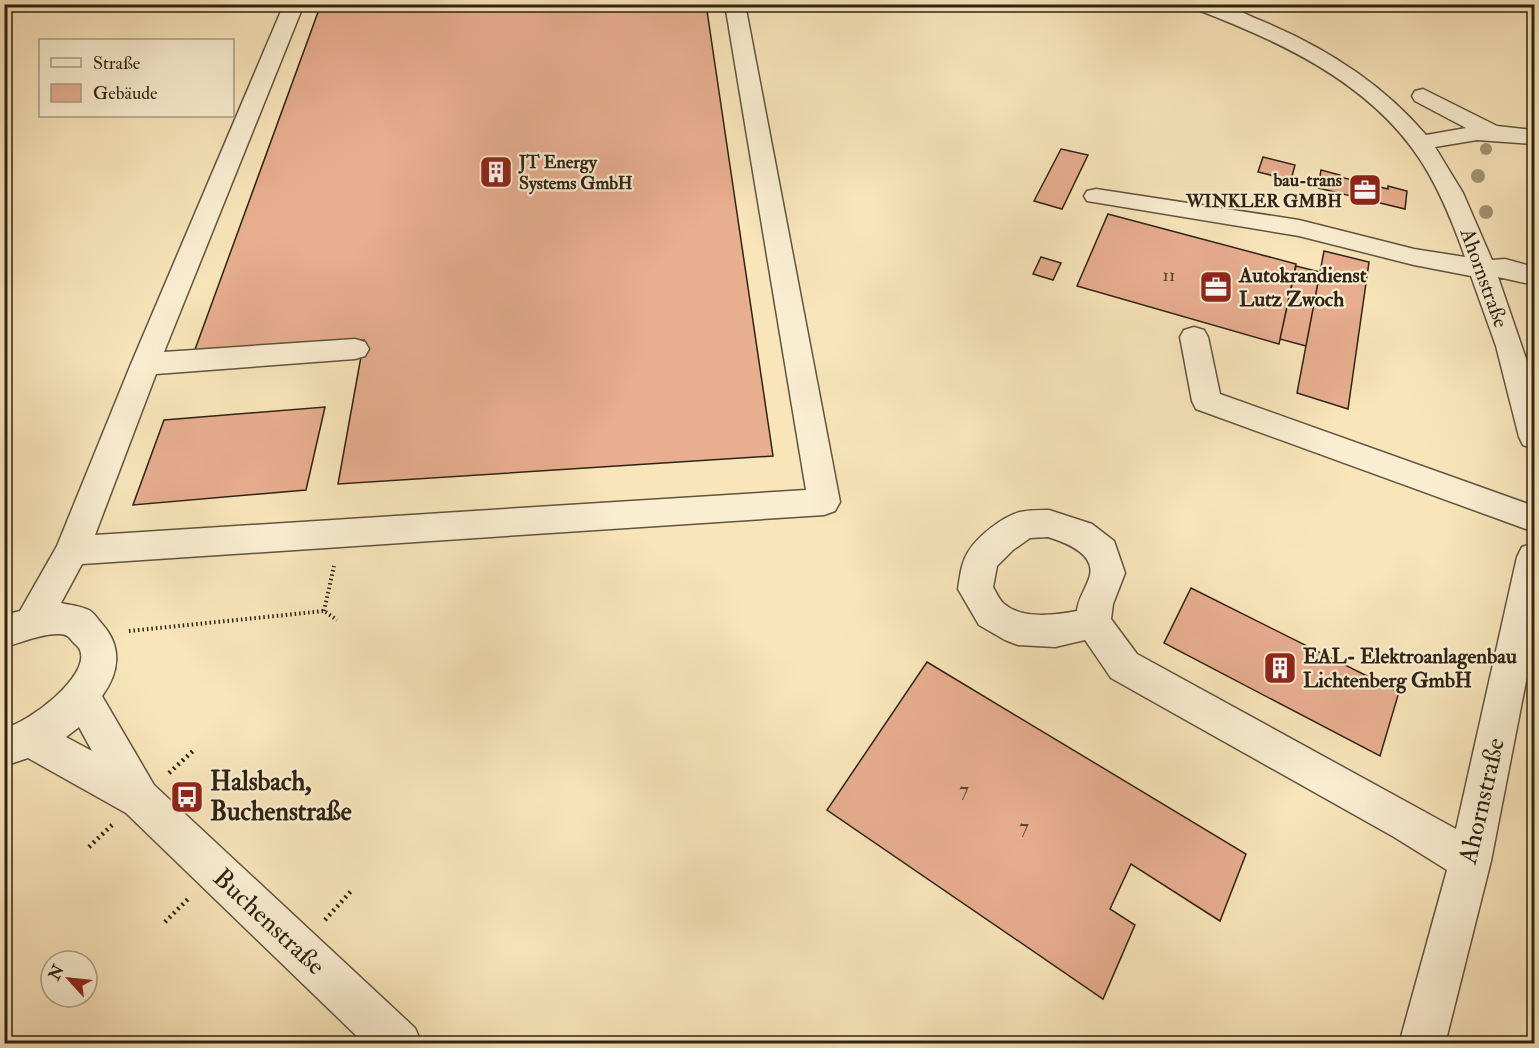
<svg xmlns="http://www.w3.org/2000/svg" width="1539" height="1048" font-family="'IM FELL Double Pica',serif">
	<rect width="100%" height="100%" fill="#f8e5ba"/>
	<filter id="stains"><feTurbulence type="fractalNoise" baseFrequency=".00333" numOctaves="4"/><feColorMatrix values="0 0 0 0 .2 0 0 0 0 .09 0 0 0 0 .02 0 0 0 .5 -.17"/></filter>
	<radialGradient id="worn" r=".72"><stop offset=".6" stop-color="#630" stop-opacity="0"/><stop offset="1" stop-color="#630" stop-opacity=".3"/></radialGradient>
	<path fill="#e7ae90" stroke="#2f2314" stroke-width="1.5" d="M321 4H706L773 456 338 484 364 340 193 355Z
		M1061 149 1088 155 1062 209 1034 201Z
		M1263 157 1295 165 1291 180 1258 172Z
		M1321 170 1340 175V177L1388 189V186L1407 191 1405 209 1318 188Z
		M1108 214 1296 264 1279 344 1077 286Z
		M1324 251 1369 262 1348 409 1297 393Z
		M1041 257 1061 263 1053 280 1033 274Z
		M1296 266 1320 272 1306 346 1280 339Z
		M325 407 306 490 133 505 164 420Z
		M1191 588 1399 692 1380 756 1164 643Z
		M927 662 1246 854 1220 921 1131 864 1110 909 1135 925 1103 999 827 810Z"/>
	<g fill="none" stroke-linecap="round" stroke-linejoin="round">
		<defs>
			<path id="minor" d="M284 4H304L164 352 355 339 365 342 369 349 365 356 355 359 156 374 95 535 806 490 725 4H745L840 502 835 511 824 515 82 564 61 603C70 605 80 606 89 610 94 613 98 619 102 624 122 646 120 672 102 696L154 785 415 1028 422 1044H365L126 813 28 758 4 766V728C27 724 91 676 80 650 79 647 76 645 74 643 69 637 67 634 59 634 42 633 21 643 4 647V615L20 611 57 546 131 364ZM79 727 92 751 66 737Z
				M1191 4C1200 4 1209 3 1218 4 1231 6 1245 14 1257 19 1321 45 1381 82 1426 135L1466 128 1415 101 1412 96 1415 91 1423 89 1497 126 1534 130V144L1477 140 1435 147 1463 193 1492 260 1505 259 1534 267V285L1498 277 1534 382V449L1523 445 1519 437 1496 346 1471 276 1414 265 1299 236 1087 201 1084 196 1087 191 1096 189 1299 220 1414 249 1465 257C1453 223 1439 188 1419 158 1368 81 1277 40 1193 8Z
				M1194 327 1204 330 1208 337 1220 394 1534 506V532L1196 409 1192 401 1180 337 1184 330Z
				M1049 510 1092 524 1114 541 1125 573 1113 604 1111 619 1137 654 1456 829 1517 557 1522 547 1534 543V640L1491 861 1445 1044H1399L1447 870 1394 837 1111 678 1085 640 1055 647 1018 645 1005 640 979 625 958 589C960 577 961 563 968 552 978 536 1002 517 1020 512 1029 510 1040 510 1049 510ZM1048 537C1064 542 1095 553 1090 575 1087 587 1078 598 1077 611 1054 615 1022 620 1003 603 999 599 996 592 993 587L997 566 1013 550 1030 538Z"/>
		</defs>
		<use href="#minor" stroke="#61543e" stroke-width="3"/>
		<path stroke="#2f2314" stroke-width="4" stroke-dasharray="1.5 3" stroke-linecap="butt" d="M324 611 334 566
			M129 631 324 611 337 620"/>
		<path stroke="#2f2314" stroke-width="4.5" stroke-dasharray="2 4" stroke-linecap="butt" d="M169 773 194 750
			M89 847 112 825
			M325 920 352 890
			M165 922 188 899"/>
		<use href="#minor" fill="#faeed2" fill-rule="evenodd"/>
	</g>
	<g fill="#a29572">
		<circle cx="1486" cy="149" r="6"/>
		<circle cx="1478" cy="176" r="7"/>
		<circle cx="1486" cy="212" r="7"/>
	</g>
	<defs>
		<symbol id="building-square" viewBox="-11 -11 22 22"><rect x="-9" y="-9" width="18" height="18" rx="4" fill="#8f2418" stroke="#faeed2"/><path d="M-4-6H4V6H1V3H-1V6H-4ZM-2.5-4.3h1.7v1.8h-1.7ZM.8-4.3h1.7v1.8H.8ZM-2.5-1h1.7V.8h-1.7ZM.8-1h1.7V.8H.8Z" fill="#fff"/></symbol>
		<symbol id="office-square" viewBox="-11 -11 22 22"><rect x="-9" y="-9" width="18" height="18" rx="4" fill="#8f2418" stroke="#faeed2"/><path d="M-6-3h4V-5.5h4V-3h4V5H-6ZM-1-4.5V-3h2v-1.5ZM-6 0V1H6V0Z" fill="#fff"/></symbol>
		<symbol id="bus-square" viewBox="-11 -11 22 22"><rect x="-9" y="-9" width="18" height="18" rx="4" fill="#8f2418" stroke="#faeed2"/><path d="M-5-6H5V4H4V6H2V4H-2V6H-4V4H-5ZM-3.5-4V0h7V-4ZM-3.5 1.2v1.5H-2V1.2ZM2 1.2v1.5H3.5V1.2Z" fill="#fff"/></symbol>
	</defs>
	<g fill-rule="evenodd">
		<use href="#building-square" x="477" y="153" width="38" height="38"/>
		<use href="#office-square" x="1346" y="171" width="38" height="38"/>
		<use href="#office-square" x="1197" y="268" width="38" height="38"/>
		<use href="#building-square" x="1261" y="649" width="38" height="38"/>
		<use href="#bus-square" x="168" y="778" width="38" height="38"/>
	</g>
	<g text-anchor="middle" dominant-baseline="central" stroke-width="4.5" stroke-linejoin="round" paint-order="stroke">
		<g font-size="18" font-weight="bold" fill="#2f2314" stroke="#faeed2" text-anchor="start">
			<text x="519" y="162">JT Energy<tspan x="519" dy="21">Systems GmbH</tspan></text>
			<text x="1342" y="180" text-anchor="end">bau-trans<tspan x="1342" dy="21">WINKLER GMBH</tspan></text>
		</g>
		<g font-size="18" fill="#5d4633">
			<text x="1169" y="275">11</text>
		</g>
		<g font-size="21" font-weight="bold" fill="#2f2314" stroke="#faeed2" text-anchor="start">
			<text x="1239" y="275">Autokrandienst<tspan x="1239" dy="24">Lutz Zwoch</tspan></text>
			<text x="1303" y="656">EAL- Elektroanlagenbau<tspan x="1303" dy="24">Lichtenberg GmbH</tspan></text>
		</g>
		<g font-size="21" fill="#2f2314" stroke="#faeed2">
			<text transform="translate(1484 278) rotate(70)">Ahornstraße</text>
		</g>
		<g font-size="21" fill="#5d4633">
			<text x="964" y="789">7</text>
			<text x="1024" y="826">7</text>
		</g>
		<g font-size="26" font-weight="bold" fill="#2f2314" stroke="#faeed2" text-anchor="start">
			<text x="210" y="782">Halsbach,<tspan x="210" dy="30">Buchenstraße</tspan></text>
		</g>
		<g font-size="26" fill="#2f2314" stroke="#faeed2">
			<text transform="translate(1482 801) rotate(-77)">Ahornstraße</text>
			<text transform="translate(269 922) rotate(43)">Buchenstraße</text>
		</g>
	</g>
	<rect width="1539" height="1048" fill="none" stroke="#f8e5ba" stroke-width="24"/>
	<rect x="6" y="6" width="1527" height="1036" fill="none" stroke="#2f2314" stroke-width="3"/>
	<rect x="12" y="12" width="1515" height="1024" fill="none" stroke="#2f2314" stroke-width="1.5"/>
	<rect x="39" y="39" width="195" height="78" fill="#faeed2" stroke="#a99d86" stroke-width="1.5"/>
	<rect x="51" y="58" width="30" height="9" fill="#faeed2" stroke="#a99d86" stroke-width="1.5"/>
	<text x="93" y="69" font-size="18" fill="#2f2314">Straße</text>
	<rect x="51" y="84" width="30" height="18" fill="#e7ae90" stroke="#a99d86" stroke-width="1.5"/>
	<text x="93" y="99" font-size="18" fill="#2f2314">Gebäude</text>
	<g transform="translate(69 979) rotate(297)"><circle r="28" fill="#faeed2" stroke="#a99d86" stroke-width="1.5"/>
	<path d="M0-4.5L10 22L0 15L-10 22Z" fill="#8f2418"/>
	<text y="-9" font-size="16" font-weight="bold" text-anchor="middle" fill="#2f2314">N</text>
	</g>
	<rect width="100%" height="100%" filter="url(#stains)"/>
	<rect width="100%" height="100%" fill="url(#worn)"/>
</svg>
